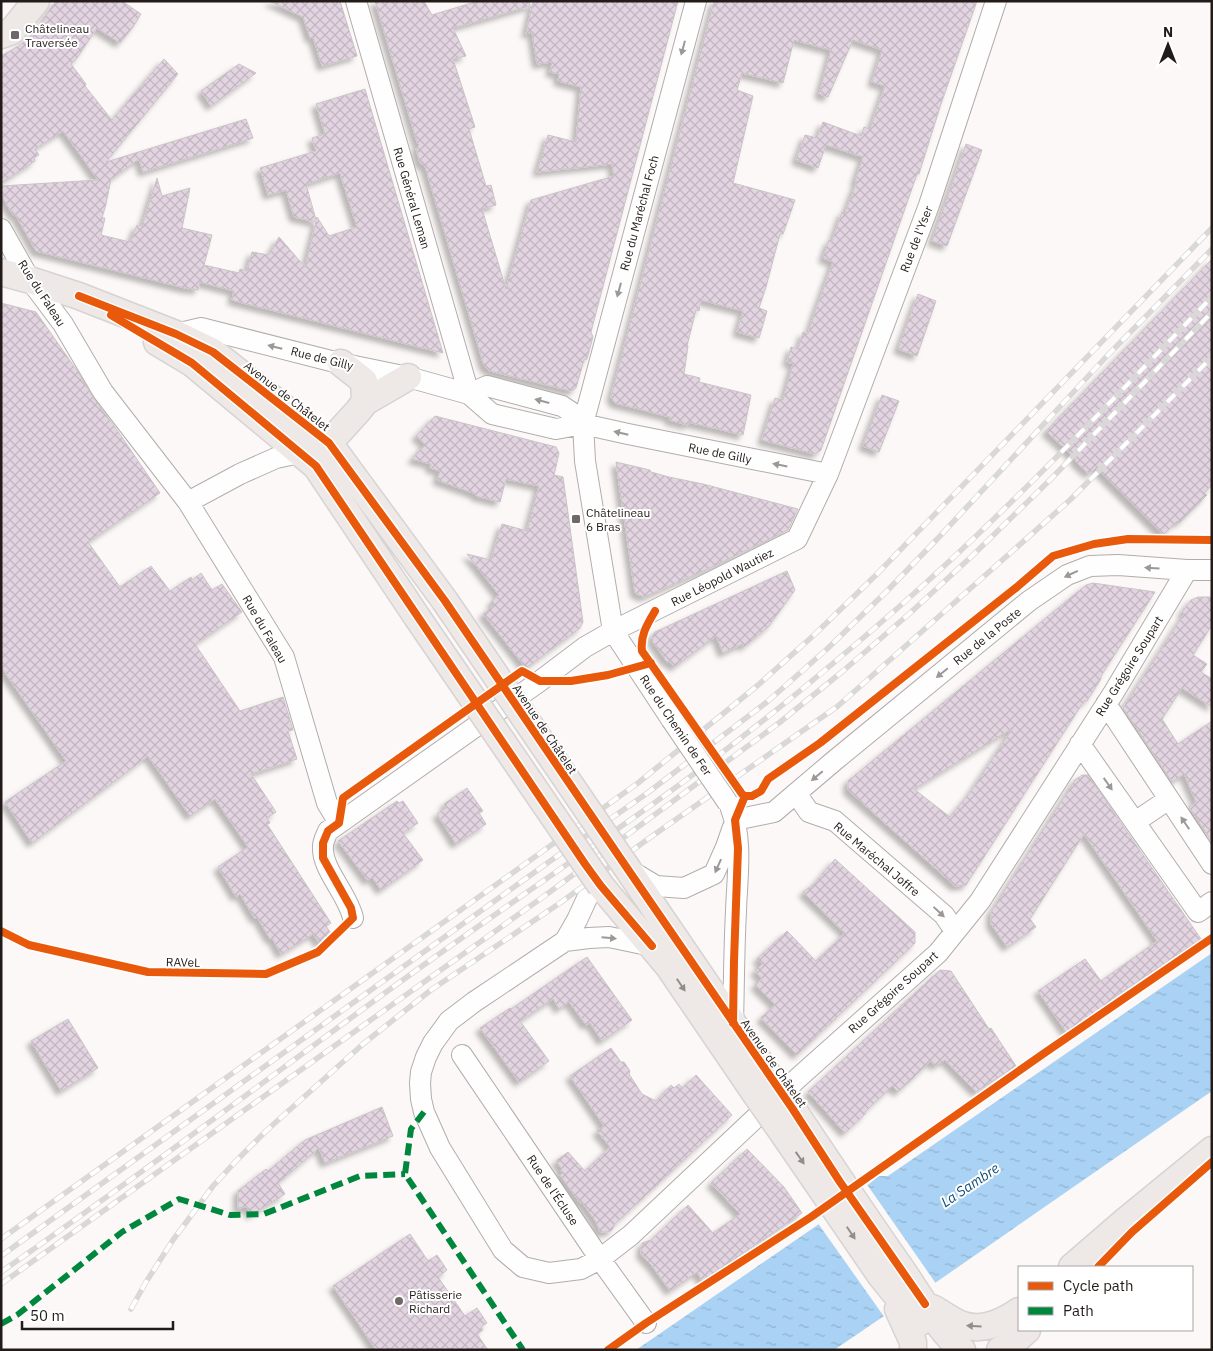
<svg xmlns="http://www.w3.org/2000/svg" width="1213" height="1351" font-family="'IBM Plex Sans',sans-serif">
	<defs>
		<pattern id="water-ripples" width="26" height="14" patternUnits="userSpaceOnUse" patternTransform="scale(1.25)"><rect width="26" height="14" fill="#a9d2f4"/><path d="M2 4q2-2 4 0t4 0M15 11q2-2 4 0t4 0" fill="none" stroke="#91b4d0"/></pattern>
		<pattern id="building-cross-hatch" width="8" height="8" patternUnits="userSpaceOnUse" patternTransform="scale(1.25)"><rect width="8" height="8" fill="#e3d4e1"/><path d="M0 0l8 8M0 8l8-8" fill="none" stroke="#c2b5c0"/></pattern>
		<filter id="shadow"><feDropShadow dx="-4.5" dy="4.5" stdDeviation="2.5" flood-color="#0004"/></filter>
	</defs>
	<rect width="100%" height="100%" fill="#fcf8f7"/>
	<path fill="url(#water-ripples)" d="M1212 953V1091L935 1283 884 1316 834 1350H636L819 1224 879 1176H888Z"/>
	<path fill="#fcf8f7" d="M866 1183 937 1285 885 1318 817 1222Z"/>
	<path fill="url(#building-cross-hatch)" stroke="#c9c4c6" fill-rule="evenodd" filter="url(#shadow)" d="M56 1H122L141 14 133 27 120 43 97 28 77 58 71 64 86 84 85 86 112 120 164 59 178 74 106 162 246 119 253 138 143 172 139 159 111 179 106 204 102 218H105L101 235 130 242 137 225 142 226 157 178 162 196 190 188 182 228 212 235 204 265 239 273 240 269 247 271 252 252 269 255 279 237 305 267 316 222 294 217 286 190 268 195 260 168 316 151 312 138 325 134 316 104 365 89 443 353 247 304 232 300 234 291 200 282 198 290 189 288V289L36 251 15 214 13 215 1 195V186L98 180 63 131 35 149 39 155 34 158 35 161 1 183V56L20 45 34 33 46 17 45 16ZM340 173 357 227 329 236 317 217 316 220 306 184Z
		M269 1H340L357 56 322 66 313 37 310 38 303 17Z
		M375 1H424L432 15 478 1H529L530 6 453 28 466 56 453 59 475 127 469 129 486 186 491 185 496 205 482 209 506 289 531 200 614 176 612 164 537 172 548 135 576 142 581 87 558 81 559 74 550 72 552 62 537 64 532 32 526 34 533 1H678L591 332 593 337 587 359 584 360 576 388 571 391 490 371 484 366 425 166 420 163 416 148 419 145 417 142Z
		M714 1H977L941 104 919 174H917L821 450 815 454 762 440 775 398 783 400 793 364 787 362 791 347 798 349 803 332 808 334 814 315 833 262 823 258 829 240 832 241 842 212 845 213 857 181H855L863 157 826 145 818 168 796 160 805 135 817 138 823 122 861 136 864 127 870 129 885 86 872 82 882 50 853 40 828 97 819 94 831 50 794 40 783 83 742 73 737 90 753 96 733 183 795 200 783 234H780L766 287 759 308 767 311 759 338 737 332 743 311 701 300 699 311 696 310 687 346H688L684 374 700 378 699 382 751 395 743 435 688 422V425L669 420 670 417 615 403 611 397Z
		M239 64 256 73 211 106 201 91Z
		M966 144 982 150 947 246 932 241Z
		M1212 259V485L1204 493 1207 495 1179 523 1177 521 1163 535 1096 468 1089 474 1075 461 1076 459 1046 431Z
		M918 294 936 301 917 356 898 349Z
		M1 303 36 312 78 372 94 399 115 427 160 493 88 542 120 587 151 566 170 591 191 577 192 580 201 573 212 590 222 584 242 612 195 644 240 711 283 697 293 730 288 731 297 759 251 774 276 812 267 818 270 823 267 824 331 923 326 926 332 935 319 943 313 934 281 954 272 938 270 939 257 917 255 919 240 894 236 897 218 867 248 847 215 799 190 816 148 756 32 843 5 802 66 761 1 667Z
		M882 395 899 401 879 452 863 446Z
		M435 416 556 447 559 453 554 475 563 477 583 622 580 628 526 668 483 614 494 605 491 602 499 595 467 554 491 560 502 524 527 531 539 486 506 479 500 502 476 496V494L437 480 440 471 430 468 431 464 412 459 425 444 416 436Z
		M616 462 650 470 651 472 669 477 703 484 798 509 788 530 710 568 644 597 635 593Z
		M787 571 795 590 769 626 744 647 742 644 723 653 716 636 674 667 669 661 667 662 653 642 652 636 655 632Z
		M1093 583 1155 592 1101 676V679L1087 701H1084L966 885 955 886 848 790V781L1086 585ZM1013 728 969 794 950 817 914 789Z
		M1198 597H1212V625L1193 655 1207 664 1201 672 1212 679V707L1182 688 1162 719 1178 744 1212 721V842L1189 807 1196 802 1184 774 1172 782 1123 708 1184 614 1182 612 1191 600Z
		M1082 775H1088L1201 939 1113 998 1114 1000 1066 1032 1038 991 1085 959 1101 981 1157 941 1084 834 1030 919 1036 927 1007 947 991 924V912L1075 780Z
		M467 788 483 811 479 813 486 824 456 844 437 814 446 808 444 804Z
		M397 801 399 803 403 801 418 823 403 833 423 860 381 890 372 877 368 881 338 841Z
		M835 859 915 932V943L797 1055 761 1018 775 1005 755 985 762 979 755 971 762 964 757 959 787 931 816 961 845 933 803 892 815 883Z
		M587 957 632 1020 602 1041 590 1023 586 1025 569 1002 559 1009 553 999 520 1021 549 1061 519 1082 480 1028 510 1008 511 1009Z
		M940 970 951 971 989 1029 991 1028 1016 1066 976 1092 945 1060 935 1066 931 1061 898 1092 892 1086 865 1112 866 1113 845 1133 808 1092Z
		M68 1019 98 1068 61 1091 31 1041Z
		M611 1048 621 1062H624L630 1071 629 1074 642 1094 656 1101 671 1085 674 1088 679 1084 682 1088 696 1075 732 1115 615 1224 612 1230 608 1232H600L596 1222 582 1202 580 1203 560 1175 562 1173 560 1171 562 1169 556 1161 568 1152 585 1171 610 1147 597 1131 604 1126 570 1076Z
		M382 1107 393 1136 325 1163 319 1148 278 1183 285 1194 251 1215 247 1207 238 1208V1191L266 1169 268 1171 305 1140Z
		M747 1149 784 1187 802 1213 702 1281 697 1272 670 1291 652 1266 641 1254 642 1243 651 1240 688 1205 713 1233 740 1214 711 1183Z
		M410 1234 428 1261 437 1255 447 1270 438 1277 465 1316 477 1308 487 1323 481 1327 483 1330 477 1334 488 1350H376L333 1286Z"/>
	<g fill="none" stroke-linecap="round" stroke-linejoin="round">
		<defs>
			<path id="minor" d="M356 1 469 394
				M1 229 30 280 63 324 103 392 188 502 284 657 327 803 339 823
				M176 334 201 328 335 362 408 377 469 394 492 414 556 429 583 424 628 434 828 474
				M469 394 487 386 562 406 574 414 583 424
				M188 502 240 474 276 458 300 453
				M1106 704 1212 864
				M671 719 613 631 585 461 583 424 696 1
				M1080 744 1198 912 1212 902
				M796 793 809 812 835 821 944 915 955 931
				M731 809C743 841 737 878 736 911 734 949 734 986 733 1023
				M735 820 774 812 834 761 1029 601 1067 575 1090 566 1118 565 1187 570H1212
				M1135 822 1169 799
				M631 871 656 886 684 888 714 874 726 847 733 827
				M589 894 577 920 565 941 474 1002 449 1021 433 1043 426 1057 421 1072 420 1083 421 1099 424 1112 440 1148 503 1250 523 1267 549 1273 581 1269 600 1259 631 1235 798 1078 938 953 980 901 1114 692 1187 570
				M353 918C348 894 321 869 323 846 323 841 326 836 328 831L540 681 585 647 613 631 797 539 828 474 929 205 996 1
				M565 941 589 938 609 937 652 946
				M462 1055 600 1259 646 1323"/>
			<path id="major" d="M1 35 12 31 36 1
				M1 272 30 280 79 296 176 334 213 352 329 443 445 601
				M157 342 192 363 316 466 417 617
				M341 363 364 381 365 402
				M312 449 329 443 358 411 365 402 408 377
				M627 868 771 1079
				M601 886 669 967 755 1093
				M792 1108C828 1162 864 1216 902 1270 919 1295 939 1330 962 1350
				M776 1123 881 1276 919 1323
				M1072 1267 1124 1222 1212 1150
				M932 1308C942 1313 953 1322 963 1325 983 1332 1003 1322 1019 1311
				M898 1309 913 1342V1350
				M1000 1350 1009 1346 1027 1330"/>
		</defs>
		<use href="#minor" stroke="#b2adab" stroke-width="22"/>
		<use href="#major" stroke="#d6d4d2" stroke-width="29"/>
		<use href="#minor" stroke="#fffefe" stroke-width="20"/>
		<use href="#major" stroke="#eee8e7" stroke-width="26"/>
		<defs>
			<path id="rail" d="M1 1239 638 783 757 686 814 635 875 576 1212 228
				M1 1256 553 859 646 794 767 702 827 649 887 591 941 535 1106 357 1212 249
				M1 1272C136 1178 267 1079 400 982 483 922 567 865 650 806 737 744 820 676 900 606 1010 509 1110 402 1212 297
				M1 1284 543 897 779 723 843 671 909 614 972 556 1050 480 1212 312
				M131 1309 146 1282 173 1240 213 1186 235 1162 266 1131 363 1044 431 990 560 903 648 839 838 706 1070 500 1212 357"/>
		</defs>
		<use href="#rail" stroke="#d9d8d7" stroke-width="5.5"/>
		<use href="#rail" stroke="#fff" stroke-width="4" stroke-dasharray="11" stroke-linecap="butt"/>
		<defs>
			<path id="minor-bridge" d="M671 719 728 803"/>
			<path id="major-bridge" d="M445 601 627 868
				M417 617 601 886
				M771 1079 792 1108
				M755 1093 776 1123"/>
		</defs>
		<use href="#minor-bridge" stroke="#b2adab" stroke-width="22" stroke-linecap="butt"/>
		<use href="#major-bridge" stroke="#d6d4d2" stroke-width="29" stroke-linecap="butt"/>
		<use href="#minor-bridge" stroke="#fffefe" stroke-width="20"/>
		<use href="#major-bridge" stroke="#eee8e7" stroke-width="26"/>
		<path stroke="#00873e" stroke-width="6" stroke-dasharray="12 6" stroke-linecap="butt" d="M424 1112 411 1129 405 1174 523 1350
			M1 1324 17 1315 122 1232 179 1199 230 1215 264 1214 360 1176 405 1174"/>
		<defs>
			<path id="cycleway" d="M79 296 176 334 213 352 329 443 445 601 627 868 792 1108 840 1182 925 1304
				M111 315 192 363 316 466 585 864 601 886 652 946
				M655 611C648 623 640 635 642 651L742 794 745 796H752L761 791 768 779 820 743 1017 587 1053 556 1094 544 1128 539 1212 540
				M1 931 29 945 148 972 266 974 318 952 353 918 351 908 323 858V843L328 831 339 823 343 798 522 671 540 681H571L608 675 651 663
				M733 1023 734 961 738 848 735 820 745 796
				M1098 1267 1132 1232 1212 1162
				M608 1350 646 1323 811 1217 1043 1054 1212 938"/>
		</defs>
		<use href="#cycleway" stroke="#fff" stroke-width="11"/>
		<use href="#cycleway" stroke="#e8590c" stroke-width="8"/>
	</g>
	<defs><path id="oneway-solid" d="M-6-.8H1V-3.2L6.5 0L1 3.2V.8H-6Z" transform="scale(1.25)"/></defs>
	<g fill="#9c9896">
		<use href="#oneway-solid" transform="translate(683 48) rotate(105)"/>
		<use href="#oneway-solid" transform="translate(619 290) rotate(105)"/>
		<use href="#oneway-solid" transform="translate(275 347) rotate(-166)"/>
		<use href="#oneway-solid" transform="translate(542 401) rotate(-165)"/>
		<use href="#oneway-solid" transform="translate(621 433) rotate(-167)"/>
		<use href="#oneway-solid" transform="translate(780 465) rotate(-169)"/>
		<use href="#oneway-solid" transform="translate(1152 568) rotate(-176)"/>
		<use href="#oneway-solid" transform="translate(1071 574) rotate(155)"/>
		<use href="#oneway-solid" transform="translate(942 673) rotate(141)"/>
		<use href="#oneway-solid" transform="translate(817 776) rotate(140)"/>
		<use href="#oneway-solid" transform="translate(1108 784) rotate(55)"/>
		<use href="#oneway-solid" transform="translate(1185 823) rotate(-124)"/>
		<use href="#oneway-solid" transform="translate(718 866) rotate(114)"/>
		<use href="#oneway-solid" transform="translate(939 912) rotate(43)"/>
		<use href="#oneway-solid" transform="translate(609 938) rotate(5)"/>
	</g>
	<g fill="#928c8a">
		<use href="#oneway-solid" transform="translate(681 985) rotate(56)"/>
		<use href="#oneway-solid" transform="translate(800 1158) rotate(55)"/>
		<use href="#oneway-solid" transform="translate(851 1233) rotate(56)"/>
		<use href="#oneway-solid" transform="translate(974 1326) rotate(-177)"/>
	</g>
	<g fill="#6e6866" stroke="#fff" stroke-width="2">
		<rect x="10" y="30" width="10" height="10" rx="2.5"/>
		<rect x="571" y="514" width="10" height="10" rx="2.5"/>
		<circle cx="399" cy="1301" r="5"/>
	</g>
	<g text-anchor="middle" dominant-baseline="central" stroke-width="4" stroke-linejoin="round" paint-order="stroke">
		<g font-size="12" fill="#221b18" stroke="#fff" text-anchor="start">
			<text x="25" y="28">Châtelineau<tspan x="25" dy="14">Traversée</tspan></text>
			<text x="586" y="512">Châtelineau<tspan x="586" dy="14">6 Bras</tspan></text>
			<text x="409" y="1294">Pâtisserie<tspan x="409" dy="14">Richard</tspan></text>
		</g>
		<g font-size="12" fill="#221b18" stroke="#fff">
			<text transform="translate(412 198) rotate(74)">Rue Général Leman</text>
			<text transform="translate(639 213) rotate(-75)">Rue du Maréchal Foch</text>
			<text transform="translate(916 239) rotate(-69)">Rue de l'Yser</text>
			<text transform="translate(42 293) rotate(57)">Rue du Faleau</text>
			<text transform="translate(322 358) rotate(14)">Rue de Gilly</text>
			<text transform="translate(287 396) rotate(38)">Avenue de Châtelet</text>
			<text transform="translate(720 453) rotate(11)">Rue de Gilly</text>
			<text transform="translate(722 577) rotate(-27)">Rue Léopold Wautiez</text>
			<text transform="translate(265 629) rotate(60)">Rue du Faleau</text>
			<text transform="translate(987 636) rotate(-39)">Rue de la Poste</text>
			<text transform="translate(1129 666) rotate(-58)">Rue Grégoire Soupart</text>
			<text transform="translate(676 725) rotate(56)">Rue du Chemin de Fer</text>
			<text transform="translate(545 729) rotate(56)">Avenue de Châtelet</text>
			<text transform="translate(877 859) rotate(40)">Rue Maréchal Joffre</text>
			<text transform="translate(183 962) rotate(1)">RAVeL</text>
			<text transform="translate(893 992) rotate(-42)">Rue Grégoire Soupart</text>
			<text transform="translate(774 1063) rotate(55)">Avenue de Châtelet</text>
			<text transform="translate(553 1190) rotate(56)">Rue de l'Écluse</text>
		</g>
		<g font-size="14" font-style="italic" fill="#124e75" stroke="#fff">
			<text transform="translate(970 1185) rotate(-34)">La Sambre</text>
		</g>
	</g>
	<rect width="1213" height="1351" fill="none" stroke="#221b18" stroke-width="5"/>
	<rect x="1018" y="1266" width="175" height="65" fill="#ffffff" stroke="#a7a4a3"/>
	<rect x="1028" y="1282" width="25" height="8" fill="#e8590c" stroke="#a7a4a3"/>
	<text x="1063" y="1291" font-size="15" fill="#221b18">Cycle path</text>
	<rect x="1028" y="1307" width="25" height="8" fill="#00873e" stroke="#a7a4a3"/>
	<text x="1063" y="1316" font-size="15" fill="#221b18">Path</text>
	<g transform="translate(1168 45)" stroke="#ffffff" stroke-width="4" paint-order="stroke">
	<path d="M0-4L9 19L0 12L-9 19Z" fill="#221b18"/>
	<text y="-8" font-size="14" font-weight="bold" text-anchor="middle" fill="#221b18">N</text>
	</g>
	<path d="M22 1321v8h151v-8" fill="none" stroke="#221b18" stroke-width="2.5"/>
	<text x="30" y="1321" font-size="15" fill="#221b18" stroke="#ffffff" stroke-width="4" paint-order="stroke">50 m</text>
</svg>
